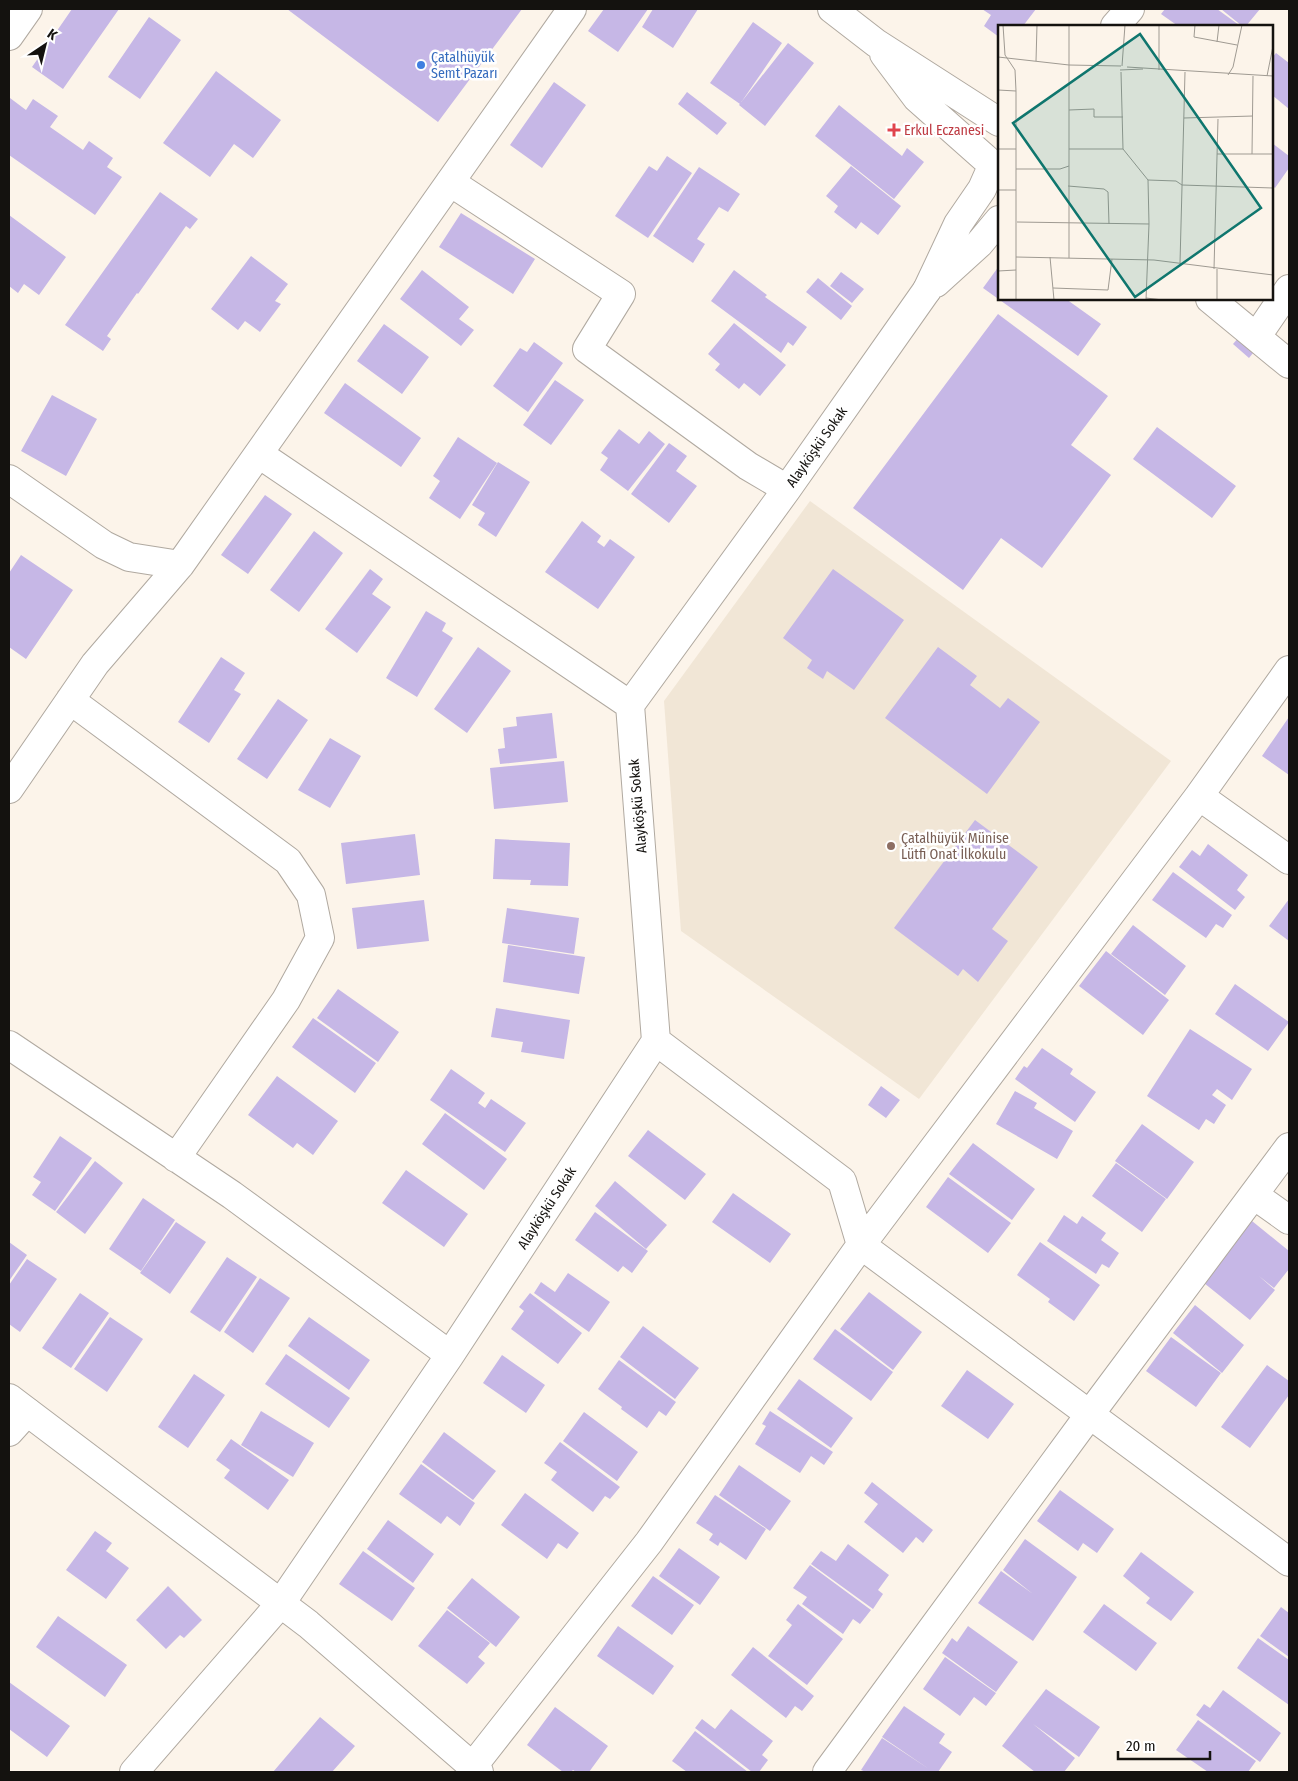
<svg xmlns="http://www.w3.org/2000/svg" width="1298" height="1781" font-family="'Fira Sans Condensed',sans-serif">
	<rect width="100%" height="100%" fill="#fcf4ea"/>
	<path fill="#f1e6d6" d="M810 501 1171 761 919 1099 681 931 664 701Z"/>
	<path fill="#c6b7e6" d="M72 9H119L63 89 32 67Z
		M287 9H522L438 122Z
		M604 9H648L618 52 588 31Z
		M653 9H698L673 48 642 27Z
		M982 9H1036L1023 26H999V37L984 26 991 15Z
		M1165 9H1217L1239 25 1238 26H1178L1161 14Z
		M1221 9H1260L1246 26H1242Z
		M149 17 181 40 140 99 108 77Z
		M753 22 782 43 740 104 710 83Z
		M788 43 814 63 765 126 739 105Z
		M1276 53 1289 63V109L1272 95V58Z
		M216 71 281 120 253 158 234 144 210 177 163 143Z
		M554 82 586 105 542 168 510 145Z
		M687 92 727 123 717 135 678 104Z
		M10 98 26 110 33 99 58 116 50 127 83 150 89 141 113 158 107 167 122 177 95 215 9 155Z
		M839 105 902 156 907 148 924 162 894 199 815 136Z
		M1272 143 1289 156V168L1275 188 1272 185Z
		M667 156 692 173 648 238 615 216 649 166 657 171Z
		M851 166 901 206 878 235 861 222 856 229 834 212 838 206 826 196Z
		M699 167 740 194 728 212 719 207 697 239 705 244 693 263 653 236Z
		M160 192 198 219 190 229 186 226 138 294 137 293 107 336 111 339 103 351 65 325Z
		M461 213 535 259 513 294 439 247Z
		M9 215 66 257 39 295 24 284 18 293 9 286Z
		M251 256 288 284 275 301 281 304 260 332 245 321 238 330 211 309Z
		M999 266V299H1066L1101 324 1078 356 983 288Z
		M422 270 469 307 459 319 474 330 461 346 400 299Z
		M734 270 767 295 765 297 807 327 793 346 788 342 781 353 711 301Z
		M841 272 864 289 852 303 830 286Z
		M818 278 852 306 841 320 806 292Z
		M998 314 1108 396 1071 445 1111 475 1042 568 1001 538 963 590 853 508Z
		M734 323 786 365 760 396 744 383 739 389 715 370 720 364 708 354Z
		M384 324 429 357 402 394 357 361Z
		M1246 329 1262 342 1249 358 1233 344Z
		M534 342 563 363 528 412 493 386 520 348 527 352Z
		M555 380 584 400 551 445 523 425Z
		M345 383 421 438 401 467 324 413Z
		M52 395 97 419 66 476 21 451Z
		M1157 427 1236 486 1212 518 1133 459Z
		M619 429 639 444 649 431 665 444 628 491 600 470 608 458 601 453Z
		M458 437 497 463 460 519 429 498 440 481 433 476Z
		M669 443 687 456 676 471 697 486 669 523 631 494Z
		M498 462 530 482 496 537 478 525 485 513 472 505Z
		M265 495 292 514 248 574 221 555Z
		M582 521 601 536 597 542 604 547 610 539 635 557 598 609 545 572Z
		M314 531 343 553 299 612 270 590Z
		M21 555 73 590 26 659 9 647V573Z
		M370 569 383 579 372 594 391 607 357 653 325 629Z
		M833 569 904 620 854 690 827 671 823 679 807 668 812 660 783 638Z
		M426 611 446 623 442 631 453 638 417 697 386 678Z
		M478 647 511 671 467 733 434 709Z
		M938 647 977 676 970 685 1000 708 1008 698 1040 722 987 794 885 718Z
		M221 657 245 673 234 690 241 694 209 743 178 722Z
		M278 699 308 720 267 779 237 759Z
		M552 713 557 758 500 764 498 749 505 748 503 728 517 726 516 717Z
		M1289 717V775L1262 756Z
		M330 738 361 756 330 808 298 790Z
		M564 761 568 802 494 809 490 768Z
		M975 820 1038 867 992 929 1008 941 978 982 963 969 958 976 894 928Z
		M415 834 420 875 346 884 341 843Z
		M495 839 570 843 568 886 530 885 531 880 493 879Z
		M1208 844 1248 875 1237 890 1245 897 1235 910 1179 867 1192 850 1200 856Z
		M1173 872 1232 915 1223 928 1216 924 1206 938 1152 900Z
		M1289 899V941L1269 926Z
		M424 900 429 941 357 949 352 908Z
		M507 908 579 918 574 954 502 943Z
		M1133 925 1186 966 1165 995 1111 954Z
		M508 945 585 957 579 994 503 982Z
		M1106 951 1169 1000 1143 1035 1079 986Z
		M1235 984 1289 1022 1268 1051 1215 1014Z
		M338 989 399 1032 378 1062 317 1018Z
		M496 1008 570 1020 564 1059 521 1052 523 1042 491 1037Z
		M313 1018 376 1063 355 1093 292 1047Z
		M1190 1029 1252 1069 1232 1100 1217 1089 1212 1095 1226 1105 1214 1124 1206 1119 1199 1130 1147 1096Z
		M1042 1048 1073 1069 1070 1074 1096 1092 1075 1122 1015 1079 1024 1066 1027 1068Z
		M451 1069 485 1093 478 1103 485 1108 491 1099 526 1123 505 1152 430 1100Z
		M277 1076 338 1121 313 1155 297 1143 293 1148 248 1115Z
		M881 1086 900 1100 886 1118 868 1105Z
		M1015 1091 1037 1103 1034 1108 1073 1131 1057 1159 996 1124Z
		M445 1113 507 1159 484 1190 422 1144Z
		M1142 1124 1194 1162 1167 1199 1115 1161Z
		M648 1130 706 1174 685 1200 628 1156Z
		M60 1136 92 1158 55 1211 32 1195 41 1182 33 1177Z
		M973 1143 1035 1189 1012 1220 949 1174Z
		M95 1161 123 1183 85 1234 56 1212Z
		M1116 1163 1166 1199 1142 1232 1092 1196Z
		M406 1170 468 1214 444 1247 382 1203Z
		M948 1177 1011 1223 988 1253 926 1207Z
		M615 1181 667 1225 646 1249 595 1206Z
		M733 1193 791 1234 770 1263 712 1222Z
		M143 1198 175 1220 141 1271 109 1249Z
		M595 1212 648 1251 632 1273 623 1266 618 1272 575 1240Z
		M1064 1215 1077 1224 1082 1216 1106 1233 1101 1240 1119 1253 1109 1268 1102 1264 1096 1274 1047 1241Z
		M1252 1221 1289 1251V1269L1274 1288 1259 1276 1275 1290 1250 1320 1204 1283Z
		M176 1222 206 1242 170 1294 140 1273Z
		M9 1242 27 1255 9 1281Z
		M1040 1242 1100 1285 1074 1321 1048 1302 1050 1299 1017 1275Z
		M227 1257 257 1277 220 1332 190 1312Z
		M27 1259 57 1279 20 1332 9 1324V1285Z
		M568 1273 610 1302 589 1332 534 1293 541 1282 555 1292Z
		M260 1278 290 1298 253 1353 224 1332Z
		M869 1292 922 1332 893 1370 840 1329Z
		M80 1293 109 1313 71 1368 42 1348Z
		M530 1293 582 1333 558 1364 511 1329 524 1311 519 1307Z
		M1195 1305 1244 1345 1222 1373 1173 1333Z
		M110 1317 143 1339 107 1392 74 1369Z
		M309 1317 370 1360 349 1390 288 1346Z
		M643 1326 699 1368 675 1399 620 1357Z
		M835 1329 893 1372 871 1401 813 1359Z
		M1171 1337 1221 1373 1196 1407 1146 1371Z
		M286 1354 350 1398 329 1428 265 1384Z
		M502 1355 545 1385 526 1413 483 1383Z
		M619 1360 676 1402 666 1416 659 1411 647 1428 621 1409 622 1407 598 1389Z
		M1267 1365 1289 1381V1395L1250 1448 1221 1427Z
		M967 1370 1014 1404 988 1439 941 1406Z
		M194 1374 225 1395 188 1448 158 1427Z
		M799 1379 853 1418 831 1448 777 1409Z
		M261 1411 314 1443 293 1477 241 1445Z
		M770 1411 833 1452 824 1465 811 1456 800 1473 755 1444 766 1426 762 1424Z
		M584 1412 638 1452 617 1481 563 1441Z
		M444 1432 496 1471 473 1500 422 1462Z
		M231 1439 289 1480 268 1510 224 1478 230 1470 216 1460Z
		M560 1442 620 1487 610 1499 605 1496 593 1512 551 1480 557 1472 544 1463Z
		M421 1464 475 1503 460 1526 447 1516 441 1524 399 1494Z
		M739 1465 791 1501 770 1531 719 1495Z
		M872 1482 933 1530 923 1543 916 1537 903 1553 864 1522 878 1504 864 1493Z
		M1060 1490 1114 1529 1097 1553 1083 1543 1078 1551 1037 1521Z
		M525 1493 579 1533 567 1549 558 1543 547 1559 501 1525Z
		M715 1495 766 1529 746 1560 720 1542 718 1546 709 1540 713 1534 696 1523Z
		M388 1520 434 1554 413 1583 367 1549Z
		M95 1531 112 1543 106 1551 129 1568 106 1599 66 1570Z
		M1025 1539 1077 1577 1033 1641 978 1603 1001 1571 1033 1594 1003 1570Z
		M848 1544 889 1575 878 1590 883 1594 873 1609 811 1564 821 1551 836 1561Z
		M679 1548 720 1577 700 1605 659 1576Z
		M363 1551 415 1588 392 1621 339 1584Z
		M1141 1552 1194 1592 1171 1621 1146 1603 1150 1598 1123 1576Z
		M810 1565 871 1610 860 1624 853 1619 843 1634 802 1604 807 1597 793 1588Z
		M653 1576 694 1605 672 1635 631 1606Z
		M472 1578 520 1617 496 1647 447 1608Z
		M168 1586 202 1620 184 1638 180 1635 166 1649 136 1620Z
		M798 1604 843 1639 807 1685 768 1656 792 1625 786 1620Z
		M1104 1604 1157 1643 1136 1671 1083 1632Z
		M1281 1607 1289 1613V1657L1260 1636Z
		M447 1610 490 1643 478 1657 485 1663 467 1684 418 1646Z
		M58 1616 127 1665 105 1697 36 1647Z
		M618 1626 674 1666 653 1695 597 1656Z
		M968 1626 1018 1662 996 1692 942 1653 952 1638 957 1642Z
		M1258 1638 1289 1660V1705L1237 1668Z
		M753 1647 814 1696 802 1711 795 1706 786 1718 731 1675Z
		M945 1657 996 1693 986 1706 974 1697 960 1716 923 1689Z
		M9 1682 70 1726 47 1757 9 1729Z
		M1046 1689 1100 1727 1079 1757 1033 1724 1075 1758 1064 1772H1035L1002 1746Z
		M1223 1690 1281 1733 1260 1762 1196 1715 1204 1704 1210 1708Z
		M904 1706 945 1734 939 1743 952 1752 938 1772H866L861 1770 882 1738 929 1769 882 1737Z
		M555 1707 608 1746 589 1772H576L573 1770 571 1772H563L527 1745Z
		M731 1709 773 1741 762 1755 768 1760 759 1772H752L695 1728 702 1719 715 1729Z
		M320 1717 355 1746 332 1772H273Z
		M1198 1720 1256 1761 1248 1772H1208L1176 1750Z
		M695 1731 748 1772H687L672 1761Z"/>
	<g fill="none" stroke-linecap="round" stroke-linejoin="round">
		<defs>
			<path id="minor" d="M450 182 621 294 587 349 748 466 787 489
				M1257 336 1289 289
				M259 454 630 705
				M9 479 104 545 129 557 180 565
				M70 700 288 861 311 895 320 938 286 1000 176 1158
				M9 789 95 664 180 565 572 9
				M1199 796 1289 860
				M656 1041 842 1181 861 1245 1289 1562
				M9 1045 232 1195 450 1355 281 1603 134 1772
				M1254 1195 1289 1220
				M450 1355 656 1041 630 705 787 489 927 290
				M9 1432 27 1412
				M473 1766 649 1542 861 1245 1199 796 1289 670
				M827 1772 1090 1414 1289 1147"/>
			<path id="tertiary" d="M832 9 876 43 999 122
				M1115 26 1130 9
				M9 36 28 9
				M884 54 917 98 988 161
				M936 283 979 244 999 220
				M927 290 958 224 982 189 990 171
				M1210 299 1289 364
				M9 1398 308 1624 479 1772"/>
		</defs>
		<use href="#minor" stroke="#b0a9a0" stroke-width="30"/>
		<use href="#tertiary" stroke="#b0a9a0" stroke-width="30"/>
		<use href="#minor" stroke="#fff" stroke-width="28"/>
		<use href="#tertiary" stroke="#fff" stroke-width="28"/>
	</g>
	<circle fill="#3f7fe0" stroke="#fff" stroke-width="2" cx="421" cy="65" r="5"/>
	<path fill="#e0444e" stroke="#fff" stroke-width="2" d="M891.5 122.5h5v5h5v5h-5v5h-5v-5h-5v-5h5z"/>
	<circle fill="#8d6e63" stroke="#fff" stroke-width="2" cx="891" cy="846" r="5"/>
	<g text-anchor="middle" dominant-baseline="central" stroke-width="5" stroke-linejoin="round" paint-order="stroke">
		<g font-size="14" fill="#366cbe" stroke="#fff" text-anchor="start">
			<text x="431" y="57">Çatalhüyük<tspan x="431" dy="16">Semt Pazarı</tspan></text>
		</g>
		<g font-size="14" fill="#be3a42" stroke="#fff" text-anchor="start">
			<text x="904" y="130">Erkul Eczanesi</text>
		</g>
		<g font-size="14" fill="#14120f" stroke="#fff">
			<text transform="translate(817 447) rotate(-55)">Alayköşkü Sokak</text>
			<text transform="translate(638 806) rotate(-95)">Alayköşkü Sokak</text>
			<text transform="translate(547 1208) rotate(-57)">Alayköşkü Sokak</text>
		</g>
		<g font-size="14" fill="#785e54" stroke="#fff" text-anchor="start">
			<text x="901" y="838">Çatalhüyük Münise<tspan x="901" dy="16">Lütfi Onat İlkokulu</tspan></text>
		</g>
	</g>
	<g transform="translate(998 25)">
		<rect width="275" height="275" fill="#fcf4ea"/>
		<path fill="none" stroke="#9f9a92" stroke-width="1" d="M5 0 7 30 17 45 18 66V275M197 0 196 12 239 20M219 17 221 0M0 32 71 40 123 41M38 36 39 0M124 41 127 0M129 42 275 51M122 45 145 44M161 45V0M123 47 125 124 150 155 151 199M230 50 235 42 244 0M269 51 275 21M0 65 18 66M71 85 96 84V92H125M186 93 255 91M0 124H18M71 124H125M219 129H275M254 129 255 51M18 144H62L71 141M150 155 178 156 184 160 275 163M70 161 106 164 110 167 111 199M0 165H18M19 197 151 199 148 275M18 232 156 235 275 250M52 232 56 275M71 233V0M182 238 187 47M216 244 220 94M0 246 18 245M55 263 110 265 114 234M148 273 165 275M219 275V244"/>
		<path fill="#0f766e" fill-opacity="0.15" stroke="#0f766e" stroke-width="2.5" d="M142 9 263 183 137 272 15 98Z"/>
		<rect width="275" height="275" fill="none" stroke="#14120f" stroke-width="2.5"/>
	</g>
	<rect width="1298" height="1781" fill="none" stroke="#14120f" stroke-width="20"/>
	<g transform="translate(45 45) rotate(35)" stroke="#ffffff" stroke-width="4" paint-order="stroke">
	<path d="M0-4L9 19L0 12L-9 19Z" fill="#14120f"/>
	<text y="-8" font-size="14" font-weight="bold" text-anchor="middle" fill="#14120f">K</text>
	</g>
	<path d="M1118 1751v8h92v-8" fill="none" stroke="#14120f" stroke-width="2.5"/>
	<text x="1126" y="1751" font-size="15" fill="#14120f" stroke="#ffffff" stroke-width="4" paint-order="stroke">20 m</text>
</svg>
